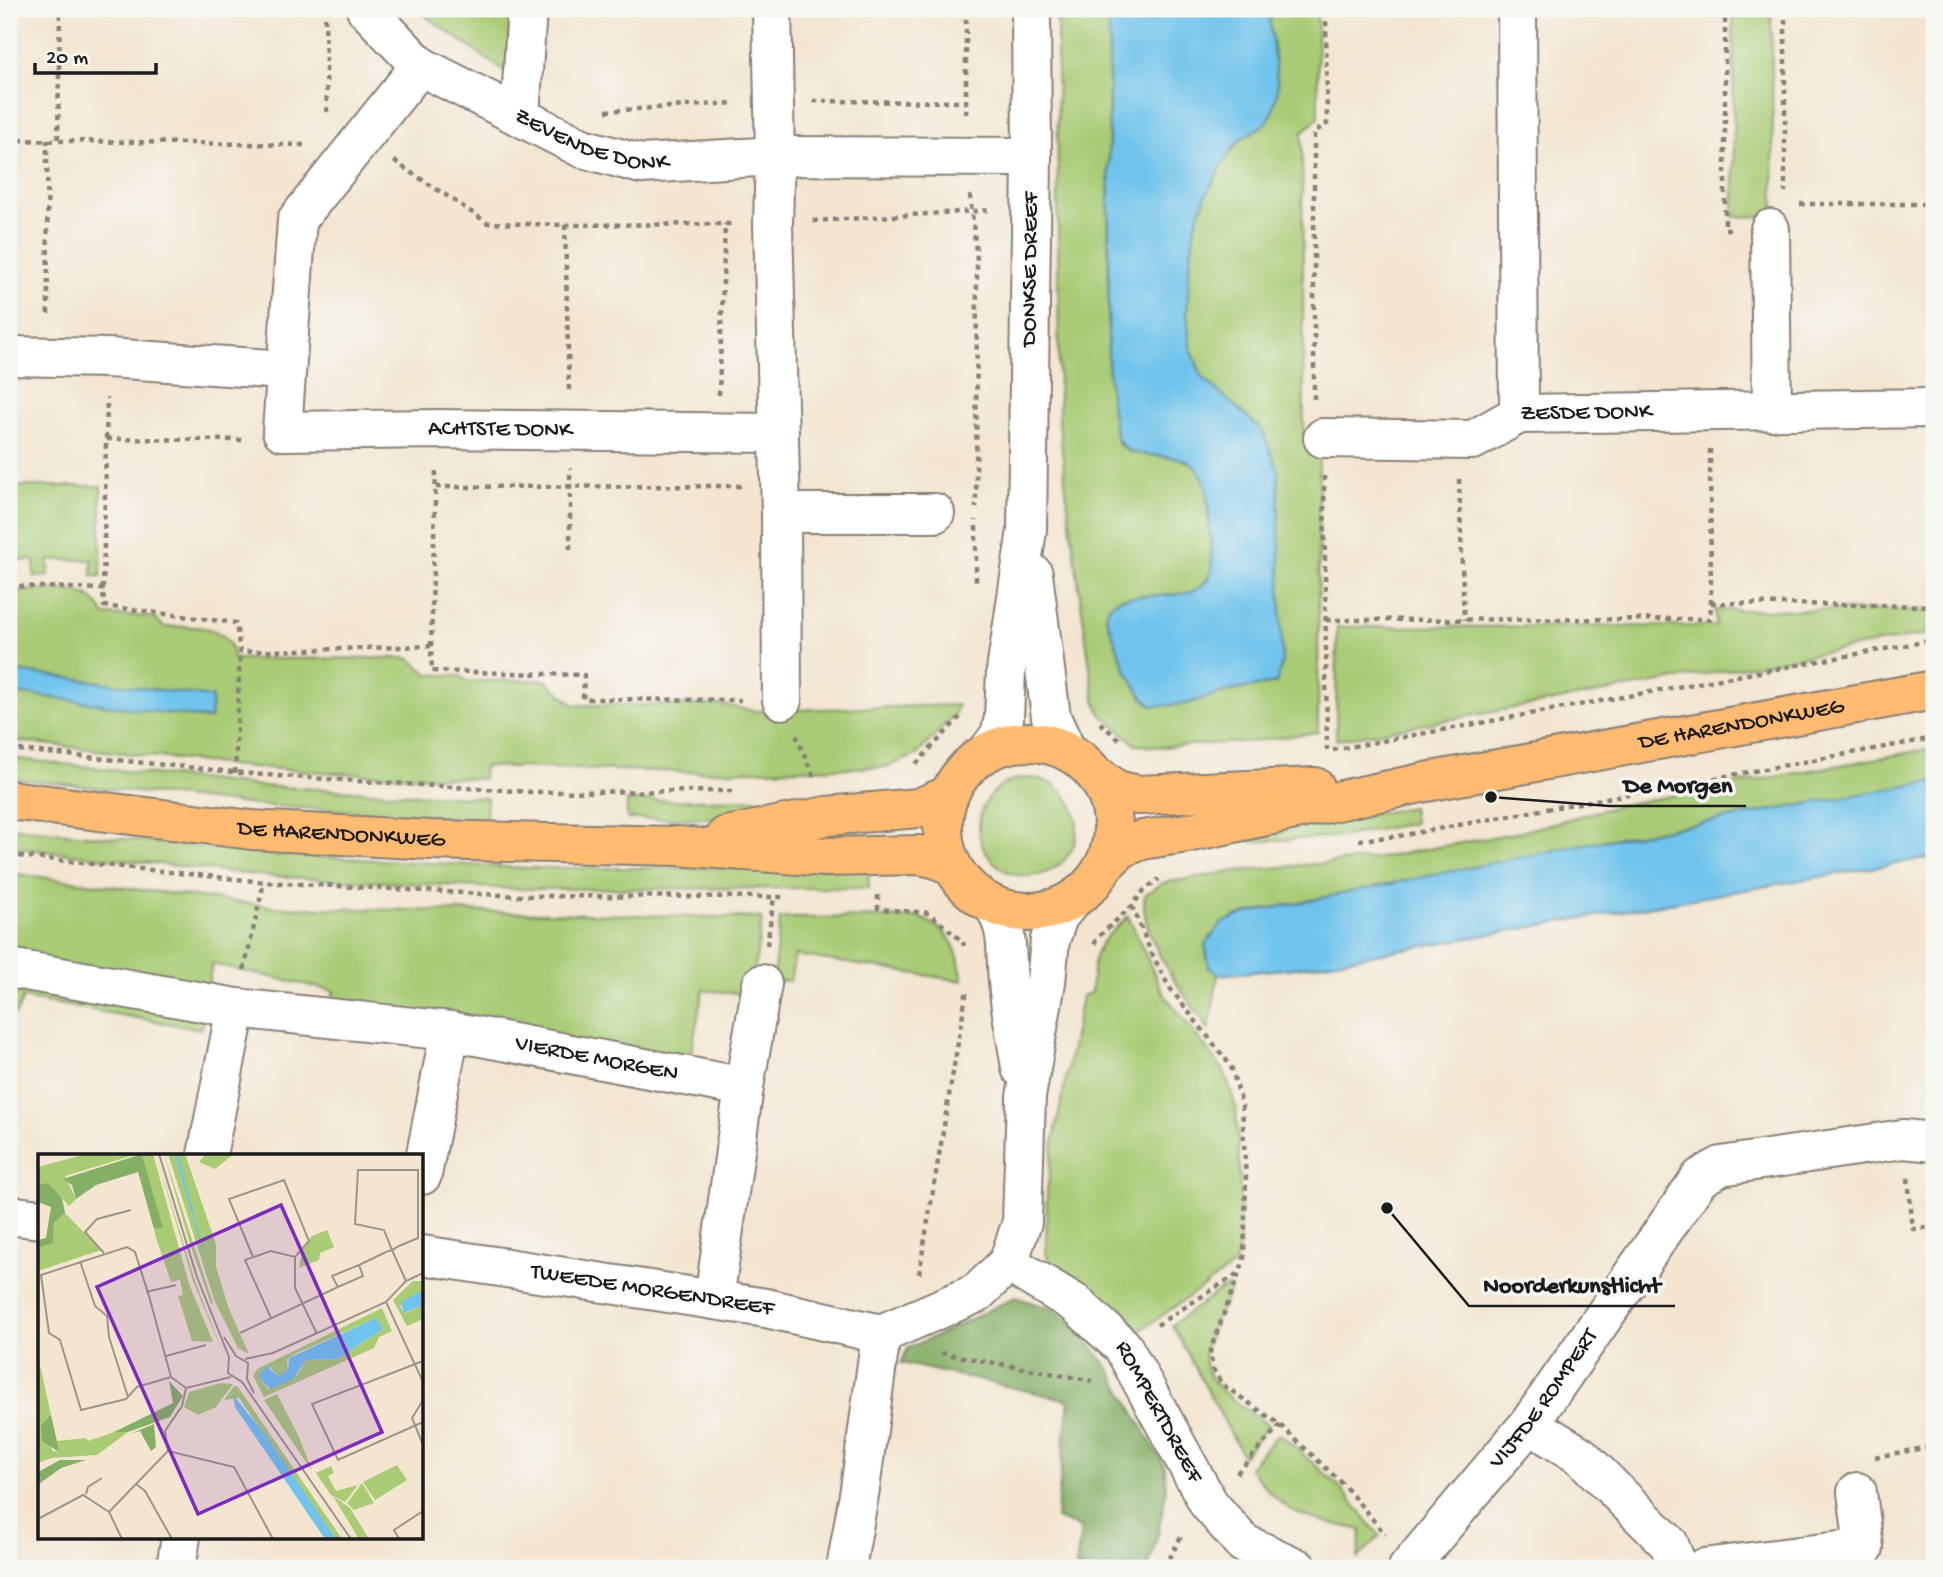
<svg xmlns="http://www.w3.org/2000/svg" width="1943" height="1577" font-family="'Gochi Hand',sans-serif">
	<rect width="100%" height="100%" fill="#f6f6f2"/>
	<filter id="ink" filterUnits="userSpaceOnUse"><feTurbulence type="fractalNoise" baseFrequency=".0143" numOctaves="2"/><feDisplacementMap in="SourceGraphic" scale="14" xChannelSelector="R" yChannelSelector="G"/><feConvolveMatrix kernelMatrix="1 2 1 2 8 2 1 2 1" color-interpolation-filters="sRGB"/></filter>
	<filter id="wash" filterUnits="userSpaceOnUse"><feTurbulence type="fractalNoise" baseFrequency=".00686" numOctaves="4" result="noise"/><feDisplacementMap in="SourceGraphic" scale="28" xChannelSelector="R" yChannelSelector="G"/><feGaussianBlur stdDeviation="1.57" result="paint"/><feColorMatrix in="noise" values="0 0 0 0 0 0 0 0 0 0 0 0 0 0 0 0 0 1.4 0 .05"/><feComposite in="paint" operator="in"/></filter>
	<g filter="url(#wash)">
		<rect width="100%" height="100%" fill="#f3e5d0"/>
		<path fill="#a9cb74" stroke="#627448" stroke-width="2" d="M416 9H511L508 74Z
			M1057 9H1109L1108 362 1115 430 1119 445 1129 452 1166 454 1179 458 1194 464 1202 475 1207 490 1212 570 1204 584 1191 593 1121 598 1109 607 1106 618 1224 692 1275 683 1262 430 1202 377 1190 346 1187 315 1189 270 1195 225 1206 195 1223 163 1240 140 1265 124 1278 89 1268 9H1317L1318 118 1302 133 1304 433 1319 453 1318 732 1255 741 1161 747 1136 745 1101 714 1094 697 1068 507 1059 422Z
			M1733 9H1771L1774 216 1734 217Z
			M9 486H101V576H92V560H49V576L34 577V560H9Z
			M9 591C29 591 69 586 86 595 95 599 100 607 105 615L153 617 164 627C193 627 229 621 234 659L409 658 428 674 461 676 466 681 545 680 574 705H724L755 711 958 705 955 714 917 755 886 767 686 772 484 766 483 779 336 773 239 766 9 740Z
			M1715 610H1934V633L1336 740 1337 627 1716 626Z
			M1934 748V781L1574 846 1209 967 1218 975 1209 1029C1186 997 1137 936 1145 895L1163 883 1236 871 1373 859 1520 832 1621 805Z
			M9 758 260 786 487 798 486 820 256 805 9 778Z
			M979 827a49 49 0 1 1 98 0a49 49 0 1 1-98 0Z
			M833 798 832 804 715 818 627 819V801Z
			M1412 807 1414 823 1345 836 1251 842V837Z
			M9 827 269 854 523 868H868L869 888 521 889 265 876 9 847Z
			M9 873 276 907 762 918 751 995 703 990 688 1069 328 1024 334 991 212 964 201 1029 23 998 16 1014 9 1012Z
			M1128 916 1162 991 1224 1071 1236 1107 1240 1180V1244L1235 1265 1134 1335 1060 1274 1050 1264 1046 1253 1047 1192 1054 1139 1082 996 1091 993C1094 946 1095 948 1128 916Z
			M918 917C953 930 957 948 963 981L795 955 790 981 773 980 780 918Z
			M1228 1287 1230 1290C1222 1308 1208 1332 1205 1351 1198 1383 1247 1410 1269 1425L1243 1456 1172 1325 1223 1288Z
			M1277 1435H1281L1339 1486 1380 1536 1358 1558 1361 1530C1339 1525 1306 1520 1287 1507 1272 1497 1261 1482 1249 1467Z"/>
		<path fill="#86af66" stroke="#516641" stroke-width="2" d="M1015 1297 1054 1310 1079 1330 1110 1370 1165 1467 1166 1493 1157 1538 1148 1568H1076L1081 1528 1056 1519 1069 1400 901 1363 908 1348 943 1333Z"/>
		<path fill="#6fc3ec" stroke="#467084" stroke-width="2" d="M1109 9H1268L1278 89 1272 114 1265 124 1239 140 1223 163 1206 195 1195 225 1189 270 1187 315 1190 346 1202 377 1262 430 1278 470 1282 663 1276 683 1224 692 1186 704 1153 706 1143 698 1125 668 1106 617 1109 606C1113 604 1118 599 1122 598 1148 591 1204 606 1211 570 1214 556 1210 537 1209 523 1208 507 1209 490 1202 476 1185 439 1125 473 1116 433 1104 380 1109 323 1109 269 1109 182 1109 95 1109 9Z
			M9 670 212 697 210 719 9 692Z
			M1934 781V857L1296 968 1218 975 1209 967 1205 945 1222 923 1243 914 1574 846Z"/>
	</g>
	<g filter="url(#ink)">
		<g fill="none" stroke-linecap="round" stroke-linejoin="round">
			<defs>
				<g id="minor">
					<path id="s1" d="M366 9 420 66 297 220 282 431 438 429 779 433"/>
					<path d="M772 9 775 156 773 224 781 513 782 700"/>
					<path id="s2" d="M1517 9 1519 414 1934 408"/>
					<path id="s3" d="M420 66 582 148 641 164 775 156 1032 157"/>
					<path d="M520 116 527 9"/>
					<path d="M1770 229 1772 411"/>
					<path d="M9 356 108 358 285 370"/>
					<path d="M1323 438 1473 440 1519 414"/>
					<path d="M781 513H935"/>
					<path d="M1033 574 1051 717 1066 750"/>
					<path id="s4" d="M988 751 1000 735 1004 718 1006 671 1027 530 1032 157 1031 9"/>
					<path d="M994 906C1010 933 1005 951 1008 981 1010 1010 1017 1039 1021 1068"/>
					<path id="s5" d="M9 968 236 1008 450 1031 744 1087"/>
					<path d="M207 1155 236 1008"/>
					<path d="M422 1175 450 1031"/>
					<path d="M9 1215 40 1219"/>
					<path id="s6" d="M422 1255 766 1308 881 1334"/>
					<path id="s7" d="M1008 1263 1076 1304 1123 1347 1209 1504 1243 1543 1297 1568"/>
					<path d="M714 1300 744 1087 762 984"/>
					<path d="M881 1334 977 1293 1008 1263 1022 1222 1026 1097 1046 982 1050 940 1058 917 1070 902"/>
					<path d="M1529 1424 1581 1456 1669 1544 1678 1568"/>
					<path d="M176 1568 181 1537"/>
					<path d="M846 1568 860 1489 881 1334"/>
					<path id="s8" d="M1408 1568 1529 1424 1700 1178 1721 1166 1903 1139 1934 1142"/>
					<path d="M1704 1568 1864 1548 1857 1492"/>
				</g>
				<g id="major">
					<circle cx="1028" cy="827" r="85"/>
					<path d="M1099 777 1117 790 1138 795 1315 787"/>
					<path id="s9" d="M9 800 252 830 431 840 676 846 827 857 920 855 937 859 952 866"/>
					<path d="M726 836 826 816 918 808 949 795"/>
					<path id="s10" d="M1106 863 1122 848 1142 840 1187 833 1426 782 1934 690"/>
				</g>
			</defs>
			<use href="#minor" stroke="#888076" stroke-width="42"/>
			<use href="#major" stroke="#888076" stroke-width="42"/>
			<path stroke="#888076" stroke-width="4.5" stroke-dasharray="5 5" stroke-linecap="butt" d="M966 9V116
				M1725 9V229H1731
				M1785 9V192
				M325 17 327 116
				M813 101 966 102
				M606 111 734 103
				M47 139 48 317
				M58 139 60 9
				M9 140 305 145
				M394 161 488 223 565 225 734 224
				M970 195 977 260 976 508
				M1800 204H1934
				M813 221 992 210
				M565 225 569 393
				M719 395 725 224
				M1314 399V132L1327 124 1326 9
				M107 439 246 440
				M1710 449 1711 603
				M1324 476 1327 750
				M1459 479 1464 620
				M436 487 741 486
				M570 549V468
				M976 581V520
				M9 586 103 589 104 606 236 623 240 652 431 646 432 671 584 675 583 699 741 700
				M103 589 107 398
				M1326 620 1710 619 1711 603 1934 606
				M431 646 436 468
				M1100 723 1122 742
				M796 735 813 775H817
				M9 749 263 775 532 792 735 791
				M1333 750 1934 640
				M916 764 960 717
				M235 773 240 652
				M1359 840 1399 836 1934 738
				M9 855 264 882 519 896 787 897
				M878 895V909L929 913 963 942 964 946
				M1132 906 1150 950 1169 987 1231 1066 1242 1104 1246 1180 1244 1260 1210 1351 1213 1369 1222 1384 1280 1425 1342 1483 1385 1534
				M1094 944 1097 938 1132 906 1144 890 1159 879
				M767 945 774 897
				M244 970 264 882
				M1908 1178 1913 1229 1934 1227
				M919 1274 967 989
				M1157 1325 1240 1272
				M941 1353 1093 1381
				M1875 1457 1934 1446
				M1237 1473 1280 1425
				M1165 1568 1182 1534"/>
			<use href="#minor" stroke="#fff" stroke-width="38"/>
			<use href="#major" stroke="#febb71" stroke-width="38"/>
		</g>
	</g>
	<g text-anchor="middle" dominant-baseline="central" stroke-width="7" stroke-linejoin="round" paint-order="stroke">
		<g font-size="23" fill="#1c1c1c" stroke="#f6f6f2">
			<text stroke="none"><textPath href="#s3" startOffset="189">ZEVENDE DONK</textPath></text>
			<text stroke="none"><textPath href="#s4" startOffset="488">DONKSE DREEF</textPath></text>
			<text stroke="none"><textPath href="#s2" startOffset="472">ZESDE DONK</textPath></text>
			<text stroke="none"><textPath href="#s1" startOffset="705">ACHTSTE DONK</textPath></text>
			<text stroke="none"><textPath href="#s10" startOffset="654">DE HARENDONKWEG</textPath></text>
			<text stroke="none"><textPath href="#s9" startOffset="334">DE HARENDONKWEG</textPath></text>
			<text stroke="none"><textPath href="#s5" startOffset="595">VIERDE MORGEN</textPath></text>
			<text stroke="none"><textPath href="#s6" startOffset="233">TWEEDE MORGENDREEF</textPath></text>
			<text stroke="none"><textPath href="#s8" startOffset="217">VIJFDE ROMPERT</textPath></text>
			<text stroke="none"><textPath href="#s7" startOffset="217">ROMPERTDREEF</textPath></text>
		</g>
	</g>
	<g transform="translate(38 1154)">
		<rect width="385" height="385" fill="#f3e5d0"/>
		<path d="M48 0H99L27 22 38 45 31 52 10 29 0 30V13ZM104 0H115L151 130 175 188 154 187 140 142 145 141 142 126 133 128 119 87 116 75 124 73ZM118 0 157 127 185 199 155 127ZM126 0 175 149 173 150 151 87ZM130 0H147L178 90V113L191 155 211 200 200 194 177 148ZM168 0H196L177 15 161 8ZM27 59 63 96 0 117V91L15 89 16 69ZM289 76 296 93 282 99 281 106 261 114 264 97 274 82ZM375 127H385V136L362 152 367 159 385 151V165L369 172 355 146ZM344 154 354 177 341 183 336 194 226 243 215 222 219 215ZM338 164 345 175 299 205 268 206 259 221 230 235 223 226 232 213 240 222 250 216 249 205 259 199ZM0 202 13 261 4 287 10 288 15 297 20 298 19 287 48 284 50 287 88 274 90 278 59 301 13 304 0 309ZM183 229 195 230 178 253 160 261 146 253 151 238ZM196 232 200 233 304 385H298L201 244 186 246ZM239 240 261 283 274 317 226 246ZM359 311 369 326 337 346 325 328ZM293 312 296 319 290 322 298 337 320 331 307 348 293 341 278 319ZM324 329 336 349 316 356 309 349ZM295 342 312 354 331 385H321Z" fill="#a9cb74" fill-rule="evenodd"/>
		<path d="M104 0 125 74 116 75 100 18 58 31 38 45 34 31 25 25ZM10 29 24 44 27 59 16 69 15 89 2 93 0 86 8 84 13 53 0 48V30ZM131 227 145 242 132 263 90 278H76L135 249ZM13 261 19 287 21 298 4 287 3 271ZM116 270 118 293 113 297 102 277 92 280ZM22 306H48L23 314 1 330 0 318Z" fill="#86af66"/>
		<path d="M137 0H140L170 113 151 50ZM385 136V151L366 159 363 148ZM338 164 345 175 299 205 268 206 255 225 232 235 223 226 221 221 229 212 240 222 250 216 251 204ZM195 241 226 279 298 385H287L197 253Z" fill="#6fc3ec"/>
		<path fill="none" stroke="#9d9588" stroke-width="2" d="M121 0 159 123 191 203 190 219 204 228 313 385M89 93 97 98 111 142 133 223 99 233 88 245 43 256 22 186 11 179 3 121ZM66 99 47 78 59 65 93 56M215 103 191 45 246 26 271 87 257 103 233 97 207 106 233 164M257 103V134L279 180M42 107 57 152 69 162 71 183 90 243M300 133 325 122 321 111 348 98 354 96 361 92 380 84V16H320L317 70 346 76 354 96 368 127M108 138 138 131M348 148 385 228M202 179 300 133 294 122 321 111M186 183 198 202 210 209 209 225 216 239M128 202 168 191M207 205 235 199 348 148 368 127 385 119M385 207 274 250 300 306 385 268M133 223 148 234 193 223M385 246 374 264 385 291M130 297 196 313 235 385M98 330 107 337 134 385M48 340 50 333 64 324M0 365 45 341 71 358M84 385 71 358 130 297 127 277 144 252 148 234M361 385 356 376 385 357"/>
		<path fill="#7b2cbf" fill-opacity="0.15" stroke="#7b2cbf" stroke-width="3.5" d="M243 51 344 278 160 360 59 133Z"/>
		<rect width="385" height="385" fill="none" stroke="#1c1c1c" stroke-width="3.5"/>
	</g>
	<path fill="none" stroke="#1c1c1c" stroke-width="2.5" d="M1491 797L1609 806H1746M1387 1208L1469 1306H1675"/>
	<g fill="#1c1c1c" stroke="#f6f6f2" stroke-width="2.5">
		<circle cx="1491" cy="797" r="7"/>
		<circle cx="1387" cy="1208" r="7"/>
	</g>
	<g font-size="24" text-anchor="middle" font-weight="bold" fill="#1c1c1c" stroke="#f6f6f2" stroke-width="7" stroke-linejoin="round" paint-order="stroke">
		<text x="1678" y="792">De Morgen</text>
		<text x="1572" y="1292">Noorderkunstlicht</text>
	</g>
	<rect width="1943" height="1577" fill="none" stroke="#f6f6f2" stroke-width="35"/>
	<path d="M35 63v10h121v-10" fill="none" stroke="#1c1c1c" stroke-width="3.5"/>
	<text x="46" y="63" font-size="21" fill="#1c1c1c" stroke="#f6f6f2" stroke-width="5" paint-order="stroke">20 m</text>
</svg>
